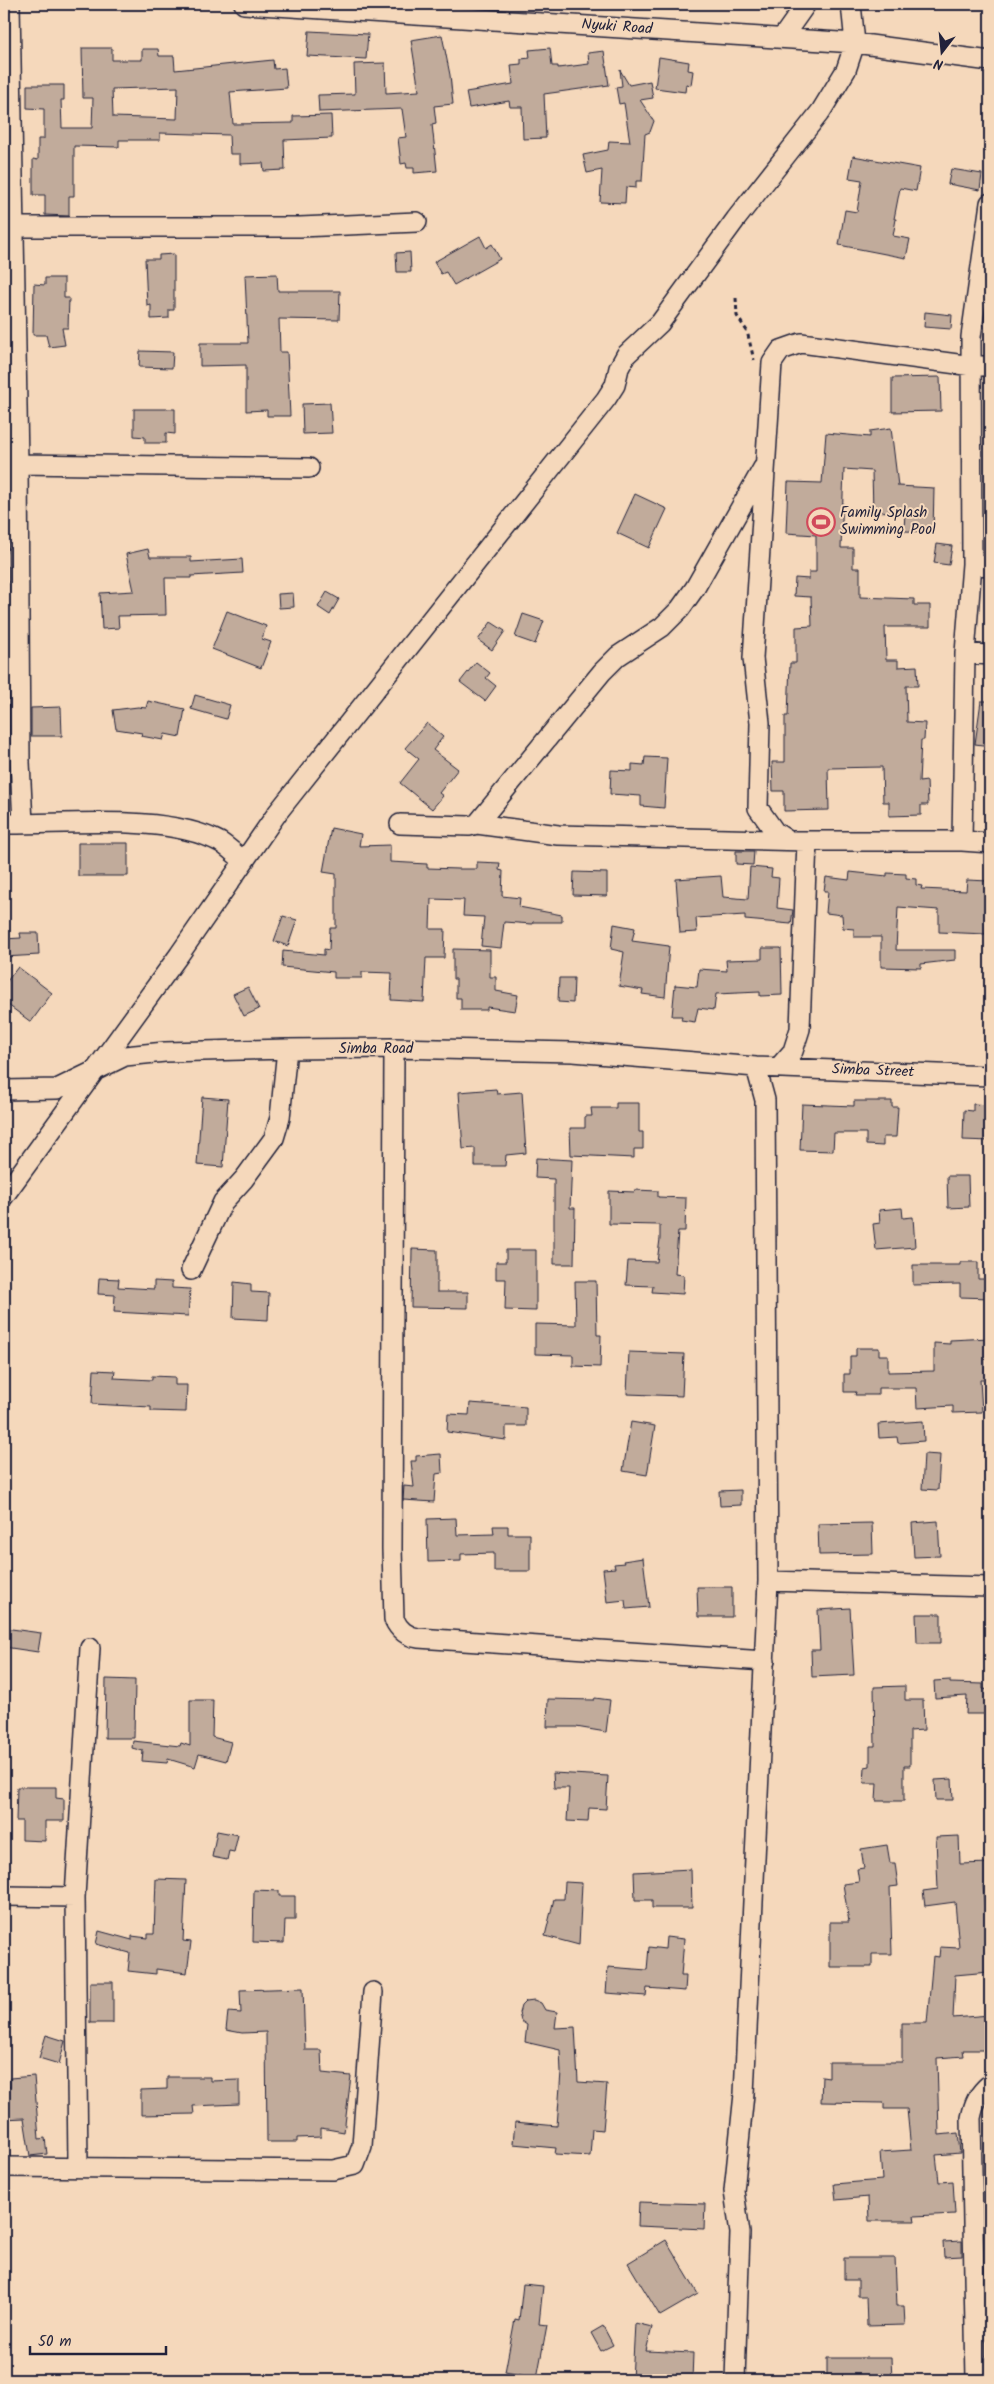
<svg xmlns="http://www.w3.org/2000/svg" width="994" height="2384" font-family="Kalam,sans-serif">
	<rect width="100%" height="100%" fill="#f5d8bb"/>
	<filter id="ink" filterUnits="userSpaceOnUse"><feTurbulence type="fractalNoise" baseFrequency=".02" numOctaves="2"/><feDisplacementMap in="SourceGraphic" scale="10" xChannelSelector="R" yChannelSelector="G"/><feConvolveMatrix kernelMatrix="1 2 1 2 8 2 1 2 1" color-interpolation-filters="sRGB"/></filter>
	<g filter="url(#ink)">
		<path fill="#c1ab9b" stroke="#22223b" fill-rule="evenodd" d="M309 31 368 34 366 59 307 56Z
			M442 35 450 75 453 104 434 106 436 123 432 124 437 171 414 173V168H407L406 163 401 164 398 138 406 137 402 109 319 112 318 95 355 94 354 64 385 63 386 93 419 91 411 40Z
			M82 48H112V60H142V49H158L159 56H174L175 70 273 60 274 69 285 68 287 88 230 92 233 124 293 123V116L331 115 332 138 284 140 285 170 264 171 263 163 240 164V154H230L229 135 160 133V140H119V147L74 146V196H69V216L45 215V195H33V159L38 160V139H44V109L27 108V85H64V100H61L62 128H92L93 98H83ZM178 87 177 119 113 117 112 89Z
			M550 48 552 66H558V68L589 64 588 53 604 51 609 85 544 94 546 138 523 139 522 107H510L509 101 469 108 466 92 513 84 511 65 521 64V59L530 58 529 50Z
			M659 57 689 62 688 70 693 71 691 85 686 84 685 92 655 88Z
			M620 70 629 85 650 81 653 98 640 100 654 121 650 132 645 134 642 181H636V188L626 187 625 203 600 202 602 170 587 173 583 155 608 150 609 141 630 142 624 103 619 104 616 87 622 86Z
			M853 156 920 168 916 191 900 188 894 219H896L893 236 910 239 906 258 839 245 845 210 857 212 862 180 849 178Z
			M951 169 982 174 980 190 948 184Z
			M480 236 486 248 492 244 500 259 454 285 446 272 441 274 434 262Z
			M410 252 411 272H397L396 253Z
			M174 254V310H169V318L151 319V305L147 306 145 259H159V255Z
			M277 274 278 291H340L339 320 279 319 280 352H287L290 416H267V410L246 411V365L200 366V343H248L245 275Z
			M45 278H64V298H69L68 328H62L65 345 49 347 46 335H33L34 284 45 285Z
			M925 312 952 315 951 329 924 327Z
			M140 351 173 352 172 368 139 367Z
			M940 377 941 411 892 412V378Z
			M330 403 332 433 303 434 302 404Z
			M134 409H175V434L166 433V443H145V437L134 436Z
			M891 428 898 486 934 488 933 532 904 531 905 511 873 512 872 471 844 469 841 548H853V568H860V597L914 599V605H930V627H885L886 660H898V667L917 666 918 686H906L907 722 925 723 924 740H921L919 782 927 781 928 805H921V815L889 816V802H883L882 767 828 768 829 810 784 811V791H773L772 762H785V716H788L790 663H796V627L812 626 811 597 794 596 795 578 809 579V572H816V535L786 533 788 482 822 483 826 433 870 437V431Z
			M635 494 667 509 649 548 617 533Z
			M937 544 952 546 949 565 934 563Z
			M148 549 150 557H191V562L242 559 243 573 191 576V578H165L166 615 118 616 119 628 102 629 100 593 134 591 126 554Z
			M327 592 339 599 330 615 318 607Z
			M293 593 294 607 279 608 278 594Z
			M227 611 266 626 262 639 271 642 261 668 212 649Z
			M523 614 544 621 535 644 515 637Z
			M491 622 505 631 492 650 478 640Z
			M476 662 490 673 486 678 496 686 485 701 460 682Z
			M195 695 230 705 226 719 191 709Z
			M148 701 185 709 180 737 165 734 163 740 141 736 142 733 116 729 113 710 138 707 146 708Z
			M981 701H990V746L975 744Z
			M61 707 62 736H31V708Z
			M427 723 443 737 433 750 458 769 439 793 443 796 432 809 400 783 419 759 405 748Z
			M645 757 667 758 664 808 641 806V796L610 794 611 770 632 771V764L644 765Z
			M331 828 361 834 359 846 390 845V862L427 864V868L458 869H477V862L500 863 499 870 503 871 502 896 520 898 519 907 562 915V922H533L532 924 504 922 501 948 481 946 484 917 463 916 464 900 431 899 430 929H445L444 958H426L424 1002 391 1000 392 973 362 972V978H334V972L282 967 283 951 324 955V949L329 950 330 928H336V874L323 872Z
			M78 843H128V876H78Z
			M736 851H754L753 865 736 864Z
			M750 867 772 869 771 877 779 878 777 908 793 910 791 924 745 920V915L696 918 697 932 680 933 676 879 721 876 723 897 748 899Z
			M574 872 607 873V896L573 895Z
			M850 872 887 876V873L906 874V878L916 879V885L922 886 921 889 966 891 967 880 989 881 986 934 939 932V910L898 907 896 950H955V960L921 964V968L881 967V937H854V929L843 928 842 915 826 913 828 891H824L826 877 849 880Z
			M283 916 297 920 288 946 274 941Z
			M614 924 635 928 632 941 669 946 665 997 642 994 643 990 619 986 624 952 611 949Z
			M20 933H38L39 955 4 957V939L21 938Z
			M762 948H781L782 995 760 996V992L716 994 714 1010 698 1008 695 1022 681 1020 682 1016H672L675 985 697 987 699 969 727 971 726 960 762 959Z
			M453 949 490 950V977H496V991L518 995 515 1011 487 1007V1010H461V998H456V979H453Z
			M18 967 52 993 31 1022 4 1002V985Z
			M559 978H574L573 1003 558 1002Z
			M248 987 259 1009 244 1016 233 994Z
			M496 1089 497 1094 522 1092 526 1153 506 1155 505 1166H475V1148L463 1149 459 1092Z
			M202 1097 228 1099 223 1167 197 1165Z
			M854 1101H892V1107H898L896 1137H883V1146L866 1145V1133H834L833 1151 800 1150 802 1104 854 1106Z
			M616 1103H639V1132H643V1149H634V1158L571 1155 570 1128H585V1116H592L591 1108H616Z
			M973 1104 990 1105V1141L963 1140 964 1110 973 1111Z
			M536 1158 572 1160 570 1208H575L574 1264H554V1179L535 1178Z
			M947 1176H968L969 1207 948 1208Z
			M635 1190 658 1191V1197L686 1198 685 1231H678L675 1274 684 1275 683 1294 652 1292 653 1286 626 1285 628 1261 657 1262 660 1239V1225L609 1224V1191L635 1192Z
			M902 1208 903 1218 913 1217 915 1247 876 1250 873 1224 880 1223 879 1210Z
			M412 1249 437 1250V1292H468V1308L411 1307Z
			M506 1250H536V1311L505 1310 506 1279H496V1262H506Z
			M960 1262H978V1279H990V1298L960 1297V1284L913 1285V1265H960Z
			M99 1278 119 1279 118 1287 154 1289V1281L172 1282V1288L190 1289 188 1316 114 1312 115 1295 98 1294Z
			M575 1281H596L597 1335H601L600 1367 573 1366V1355L535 1354V1324L576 1325Z
			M234 1282 251 1284V1292L269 1293 268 1320 233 1318Z
			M990 1338V1367H986L987 1380H980L982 1412 953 1413V1406L917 1408 916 1388H878V1395H855L856 1392H844V1374H850V1356H856V1348H879V1355H888V1372L934 1371V1343L950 1344V1340Z
			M629 1352 684 1354 682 1396 627 1394Z
			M94 1370 115 1371 114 1378 152 1380V1376L175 1377V1385H187L186 1412 151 1411V1407L92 1404Z
			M470 1403 526 1407V1426H506V1440L447 1432 448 1414 469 1415Z
			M923 1421 924 1441 898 1443 897 1437 879 1438 878 1424Z
			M631 1422 655 1426 647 1475 623 1471Z
			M441 1454 442 1473 436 1474 434 1502 403 1500 404 1486 414 1487 411 1461H416V1456Z
			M924 1454 940 1455 938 1490 922 1489Z
			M741 1490V1505L720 1506 719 1491Z
			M456 1518 457 1535 494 1534 493 1526H508V1534H530V1571H494V1553L461 1554V1561L428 1562 427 1519Z
			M938 1521 940 1556 914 1557 912 1523Z
			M872 1523 873 1554 819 1555 818 1524Z
			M643 1558 649 1607 626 1609 625 1600 607 1602 603 1569 615 1568 614 1564 624 1563 623 1561Z
			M697 1587H732V1617H698Z
			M850 1608 854 1675 812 1677 811 1650H820L818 1610Z
			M916 1614H941V1643H917Z
			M4 1628 41 1633 38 1652 4 1647Z
			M106 1679 135 1680 134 1738H105Z
			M950 1680V1683L983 1684V1689L990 1690V1714H966L967 1696 935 1698 934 1681Z
			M905 1686V1700H923L924 1730 910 1731V1766H904V1801H876L877 1783H864L865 1767 870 1766V1746H875L874 1687Z
			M595 1698 610 1700 606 1732 576 1727H547L548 1699 594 1700Z
			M190 1700H213L212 1737 231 1742 226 1761 199 1754 195 1767 168 1759 167 1763 142 1761 143 1751 132 1748 133 1741 180 1746 181 1743 190 1746Z
			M553 1773 608 1776 606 1809 589 1808 588 1822 567 1821 569 1788H554Z
			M952 1779 953 1800H936L935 1780Z
			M17 1787H56V1798L64 1799V1821H45V1841L22 1840V1821H16Z
			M217 1831 238 1835 234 1852 229 1851 227 1860 212 1857Z
			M959 1836 960 1864 990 1863V1885H983L989 1972 955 1975 953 2018 990 2015V2050H963L964 2056 937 2058 939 2135 958 2133 960 2153 936 2155 939 2182 953 2181 955 2214 914 2216 915 2221H869L868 2197 836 2200 834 2184 882 2180 880 2152 911 2150 907 2109H884V2103L821 2102 822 2076 829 2077V2062H902V2023H927L933 1956 939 1957 940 1947 959 1948 955 1902 925 1906 923 1891 938 1889 936 1837Z
			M887 1845 890 1863H895L898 1886 890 1887 892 1954H872V1967H830V1922H849L843 1884 859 1882 857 1869 864 1868 861 1849Z
			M691 1869 692 1908H652V1900H635L634 1872Z
			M156 1879 186 1880 183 1941 191 1942 187 1973 156 1969V1974L128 1971 130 1953 96 1944 99 1931 132 1940V1936L148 1938V1934H154Z
			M565 1882 582 1883 579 1945 545 1936 554 1899H564Z
			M254 1890 279 1891V1896H295V1920H285L284 1943 253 1942Z
			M666 1937 684 1939 681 1976H686L685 1991 647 1988 646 1996 606 1993 608 1967 647 1970 649 1947 665 1949Z
			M90 1982H113V2023H90Z
			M303 1988 305 2050H321L322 2073 351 2076 344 2132 321 2128V2137L297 2138V2142H267L266 2032 242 2033 226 2030 228 2012 241 2013 240 1990Z
			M534 2000 541 2003 545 2010 557 2012 555 2028 575 2027 578 2082 607 2084 603 2130 592 2129 590 2156 555 2154 556 2148 513 2144 515 2122 557 2126 561 2072 560 2050 525 2042 527 2025 521 2021 519 2013 521 2006 526 2001Z
			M46 2035 65 2041 59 2064 39 2058Z
			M34 2076 39 2139 45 2138 47 2154 30 2156 24 2118 4 2119V2087H10V2078Z
			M167 2077H210V2081L239 2080V2104L193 2106 194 2114 141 2115V2090L167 2089Z
			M639 2202 705 2204 704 2229 638 2226Z
			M666 2240 698 2294 660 2316 628 2263Z
			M962 2241V2256L944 2257 943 2242Z
			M844 2258H895L897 2306H904L905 2325 867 2326 866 2296H858V2280H844Z
			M523 2284 543 2286 539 2324 547 2325 537 2378 505 2372 515 2319 519 2320Z
			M635 2323 652 2327 646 2351 693 2353 692 2380H632Z
			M603 2326 613 2345 601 2351 591 2333Z
			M827 2358H891L892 2380H827Z"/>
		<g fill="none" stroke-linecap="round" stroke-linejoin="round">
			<defs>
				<path id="street" d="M10 4 18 464 20 762 23 824
					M244 4 855 43 990 61
					M782 38 806 4
					M15 227H300L417 222
					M18 464 309 468
					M972 564 990 566
					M965 653 990 655
					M4 824C65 825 166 813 220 842 228 847 236 855 244 861
					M400 824 469 826 477 824 558 835 807 841H962L990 843
					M477 824 602 672 618 656 662 627 680 609 695 588 763 468
					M787 840 775 832 758 808 760 723 753 658 772 363 781 350 801 343 972 366H990
					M962 841 965 653 972 564 971 337 990 203
					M394 1048 392 1549 394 1619C399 1630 406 1636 418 1638L765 1661
					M779 1067 793 1051 800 1029 807 841
					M4 1090 57 1089 125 1056 165 1052 287 1049 394 1048 573 1052 756 1067 990 1076
					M4 1196 179 955 278 812 606 399 615 385 619 368 626 355 660 323 736 219 821 111 846 70 855 43 851 4
					M191 1270 223 1202 244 1179 274 1138 280 1118 287 1049
					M768 1581 990 1587
					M4 1896 75 1897
					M78 2166 75 1897 90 1648
					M4 2167 333 2170 355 2165 362 2146 373 1992
					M735 2380 740 2233 734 2191 744 2094 768 1581 765 1100 756 1067
					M976 2380 971 2118C974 2103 978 2094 990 2084"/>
			</defs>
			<use href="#street" stroke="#22223b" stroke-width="22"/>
			<path stroke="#22223b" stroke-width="3" stroke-dasharray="4 4" stroke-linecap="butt" d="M736 298 737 316 747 331 754 360"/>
			<use href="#street" stroke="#f5d8bb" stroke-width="19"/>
		</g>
	</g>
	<defs>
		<symbol id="stadium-ring" viewBox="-11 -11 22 22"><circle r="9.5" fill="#f5d8bb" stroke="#d1495b" stroke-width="1.5"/><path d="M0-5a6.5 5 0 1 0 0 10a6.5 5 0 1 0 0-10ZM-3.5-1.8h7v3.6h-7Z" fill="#d1495b"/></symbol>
	</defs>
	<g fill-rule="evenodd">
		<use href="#stadium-ring" x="805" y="506" width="32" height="32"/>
	</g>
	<g text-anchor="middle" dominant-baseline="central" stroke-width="4" stroke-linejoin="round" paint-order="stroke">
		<g font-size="15" fill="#22223b" stroke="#f5d8bb">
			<text transform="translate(617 27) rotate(4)">Nyuki Road</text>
			<text x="376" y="1049">Simba Road</text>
			<text transform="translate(873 1071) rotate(2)">Simba Street</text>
		</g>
		<g font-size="15" fill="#22223b" stroke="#f5d8bb" text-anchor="start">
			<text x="840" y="513">Family Splash<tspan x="840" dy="17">Swimming Pool</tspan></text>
		</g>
	</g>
	<rect width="994" height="2384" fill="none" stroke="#f5d8bb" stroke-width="20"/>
	<rect x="10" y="10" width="974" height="2364" fill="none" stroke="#22223b" stroke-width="2" filter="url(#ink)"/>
	<g transform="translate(942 52) rotate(196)" stroke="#f5d8bb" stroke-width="4" paint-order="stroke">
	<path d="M0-4L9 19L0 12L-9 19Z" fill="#22223b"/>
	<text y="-8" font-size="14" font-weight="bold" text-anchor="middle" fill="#22223b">N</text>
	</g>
	<path d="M30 2346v8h136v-8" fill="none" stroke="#22223b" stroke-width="2.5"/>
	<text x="38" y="2346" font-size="15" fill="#22223b" stroke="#f5d8bb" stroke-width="4" paint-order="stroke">50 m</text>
</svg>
